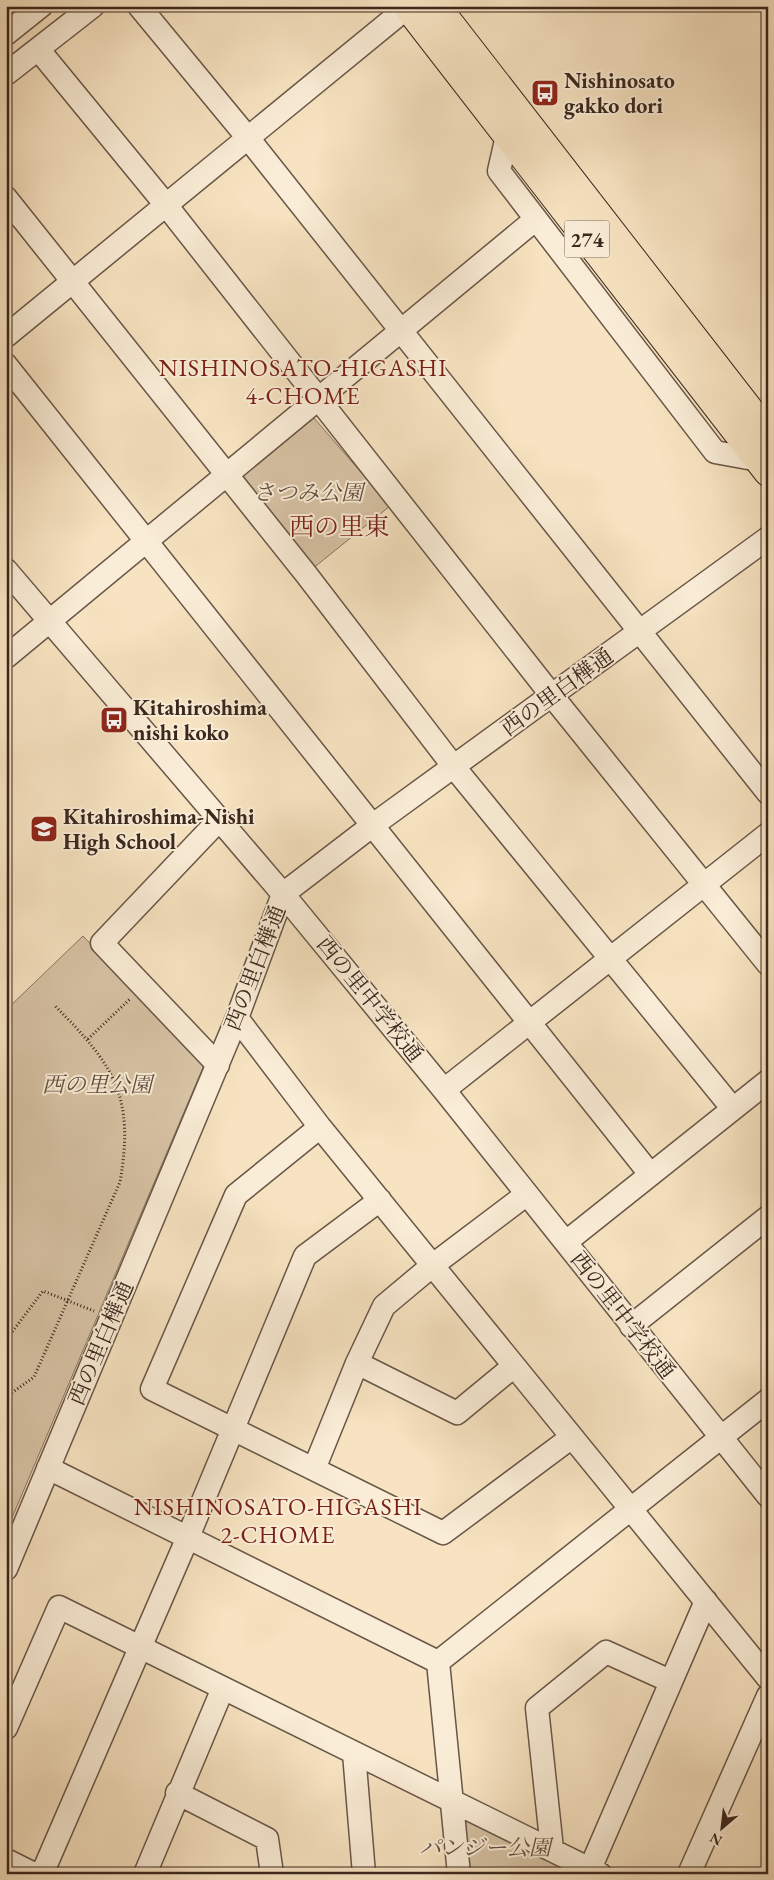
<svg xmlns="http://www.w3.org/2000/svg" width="774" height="1880" font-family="'EB Garamond','Noto Serif JP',serif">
	<rect width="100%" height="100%" fill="#f7e3c1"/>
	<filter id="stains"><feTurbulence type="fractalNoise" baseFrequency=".004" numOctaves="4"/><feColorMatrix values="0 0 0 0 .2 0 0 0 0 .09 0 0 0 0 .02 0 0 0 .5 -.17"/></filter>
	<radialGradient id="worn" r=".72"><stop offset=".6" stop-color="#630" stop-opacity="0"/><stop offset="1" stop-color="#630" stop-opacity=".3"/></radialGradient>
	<path fill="#d7c3a5" stroke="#887562" d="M314 418 390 506 306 574 234 484Z
		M83 936 204 1065 6 1532V1010Z
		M452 1800 600 1874H459Z"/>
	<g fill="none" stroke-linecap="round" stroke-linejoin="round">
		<defs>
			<path id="minor" d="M139 6 248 138 768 793
				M6 34 41 6
				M38 49 166 205 553 697 768 964
				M6 74 93 6
				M507 136 499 171 715 452 759 460
				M6 198 306 574 454 767 733 1109
				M6 336 409 6
				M6 365 650 1174
				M6 570 283 894 444 1090 768 1496
				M6 657 536 219
				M237 1018 320 1127 768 1678
				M218 1065 102 943 219 820
				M444 1090 768 834
				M320 1127 236 1195 152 1389 443 1533 572 1437
				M566 1242 768 1081
				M631 1326 768 1217
				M357 1363 457 1413 514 1366
				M48 1468 438 1662
				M314 1469 357 1363 384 1306 433 1265 527 1194
				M6 1569 237 1018 283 894 373 825 768 538
				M438 1662 768 1400
				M438 1662 459 1874
				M6 1728 59 1607 600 1874
				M354 1753 364 1874
				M177 1793 267 1839 272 1874
				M552 1849 537 1708 606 1652 670 1681
				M6 1860 34 1874
				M590 1869 706 1601
				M42 1874 188 1537 305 1256 380 1200
				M145 1874 223 1688
				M689 1874 768 1696"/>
			<path id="highway" d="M407 6 768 472
				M436 6 768 434"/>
		</defs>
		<use href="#minor" stroke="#695647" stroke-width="25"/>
		<use href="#highway" stroke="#3a271e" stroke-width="30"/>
		<path stroke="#3a271e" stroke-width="3" stroke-dasharray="1 2.5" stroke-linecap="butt" d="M88 1039 130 999
			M6 1340 43 1291 94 1311
			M6 1397 34 1377 120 1182C135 1096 114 1065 55 1006"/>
		<use href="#minor" stroke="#faedd7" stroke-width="22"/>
		<use href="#highway" stroke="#f7e3c1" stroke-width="28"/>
	</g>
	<defs>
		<symbol id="bus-square" viewBox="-11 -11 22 22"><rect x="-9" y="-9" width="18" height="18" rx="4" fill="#8f2418" stroke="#faedd7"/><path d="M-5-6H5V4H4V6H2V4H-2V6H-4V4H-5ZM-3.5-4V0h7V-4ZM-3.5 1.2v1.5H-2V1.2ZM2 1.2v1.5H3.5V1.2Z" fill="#fff"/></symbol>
		<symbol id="school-square" viewBox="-11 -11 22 22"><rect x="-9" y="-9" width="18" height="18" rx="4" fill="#8f2418" stroke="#faedd7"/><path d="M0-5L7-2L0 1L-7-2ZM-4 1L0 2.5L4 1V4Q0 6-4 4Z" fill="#fff"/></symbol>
	</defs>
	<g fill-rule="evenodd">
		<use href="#bus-square" x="529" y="77" width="32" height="32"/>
		<use href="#bus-square" x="98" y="704" width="32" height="32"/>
		<use href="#school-square" x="28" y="813" width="32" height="32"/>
	</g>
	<g text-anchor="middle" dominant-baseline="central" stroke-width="4" stroke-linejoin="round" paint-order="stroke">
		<rect fill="#faedd7" stroke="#746256" stroke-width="1" x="564.5" y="220.5" width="45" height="37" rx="4"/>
		<g font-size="21" font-weight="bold" fill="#3a271e">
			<text x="587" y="239">274</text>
		</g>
		<g font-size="22" font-weight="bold" fill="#3a271e" stroke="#faedd7" text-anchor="start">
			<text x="564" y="80">Nishinosato<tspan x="564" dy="25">gakko dori</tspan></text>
			<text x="133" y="707">Kitahiroshima<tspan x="133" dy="25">nishi koko</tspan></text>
			<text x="63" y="816">Kitahiroshima-Nishi<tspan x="63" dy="25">High School</tspan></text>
		</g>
		<g font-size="22" font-style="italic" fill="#614e40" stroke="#faedd7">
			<text x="308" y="492">さつみ公園</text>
			<text x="97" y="1084">西の里公園</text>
			<text x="485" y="1847">パンジー公園</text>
		</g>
		<g font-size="22" fill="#3a271e" stroke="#faedd7">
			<text transform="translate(557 692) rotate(-36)">西の里白樺通</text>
			<text transform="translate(255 968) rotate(-69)">西の里白樺通</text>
			<text transform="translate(370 999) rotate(51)">西の里中学校通</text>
			<text transform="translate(623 1315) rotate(52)">西の里中学校通</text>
			<text transform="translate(101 1343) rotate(-67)">西の里白樺通</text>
		</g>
		<g font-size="24" letter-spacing="1" fill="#7a1f14" stroke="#faedd7">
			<text x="303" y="367">NISHINOSATO-HIGASHI<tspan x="303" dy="28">4-CHOME</tspan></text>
			<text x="278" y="1506">NISHINOSATO-HIGASHI<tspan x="278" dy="28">2-CHOME</tspan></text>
		</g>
		<g font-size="25" fill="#7a1f14" stroke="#faedd7">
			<text x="339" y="526">西の里東</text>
		</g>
	</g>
	<rect width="774" height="1880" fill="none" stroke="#f7e3c1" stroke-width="25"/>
	<rect x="8" y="8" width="759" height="1865" fill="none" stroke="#3a271e" stroke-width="2.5"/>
	<rect x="12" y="12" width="749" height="1855" fill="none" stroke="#3a271e"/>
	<g transform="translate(722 1828) rotate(208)" stroke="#faedd7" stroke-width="4" paint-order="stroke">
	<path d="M0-4L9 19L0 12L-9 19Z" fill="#3a271e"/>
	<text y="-8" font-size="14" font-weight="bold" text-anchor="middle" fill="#3a271e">N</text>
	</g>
	<rect width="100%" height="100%" filter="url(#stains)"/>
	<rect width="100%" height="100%" fill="url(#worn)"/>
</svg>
